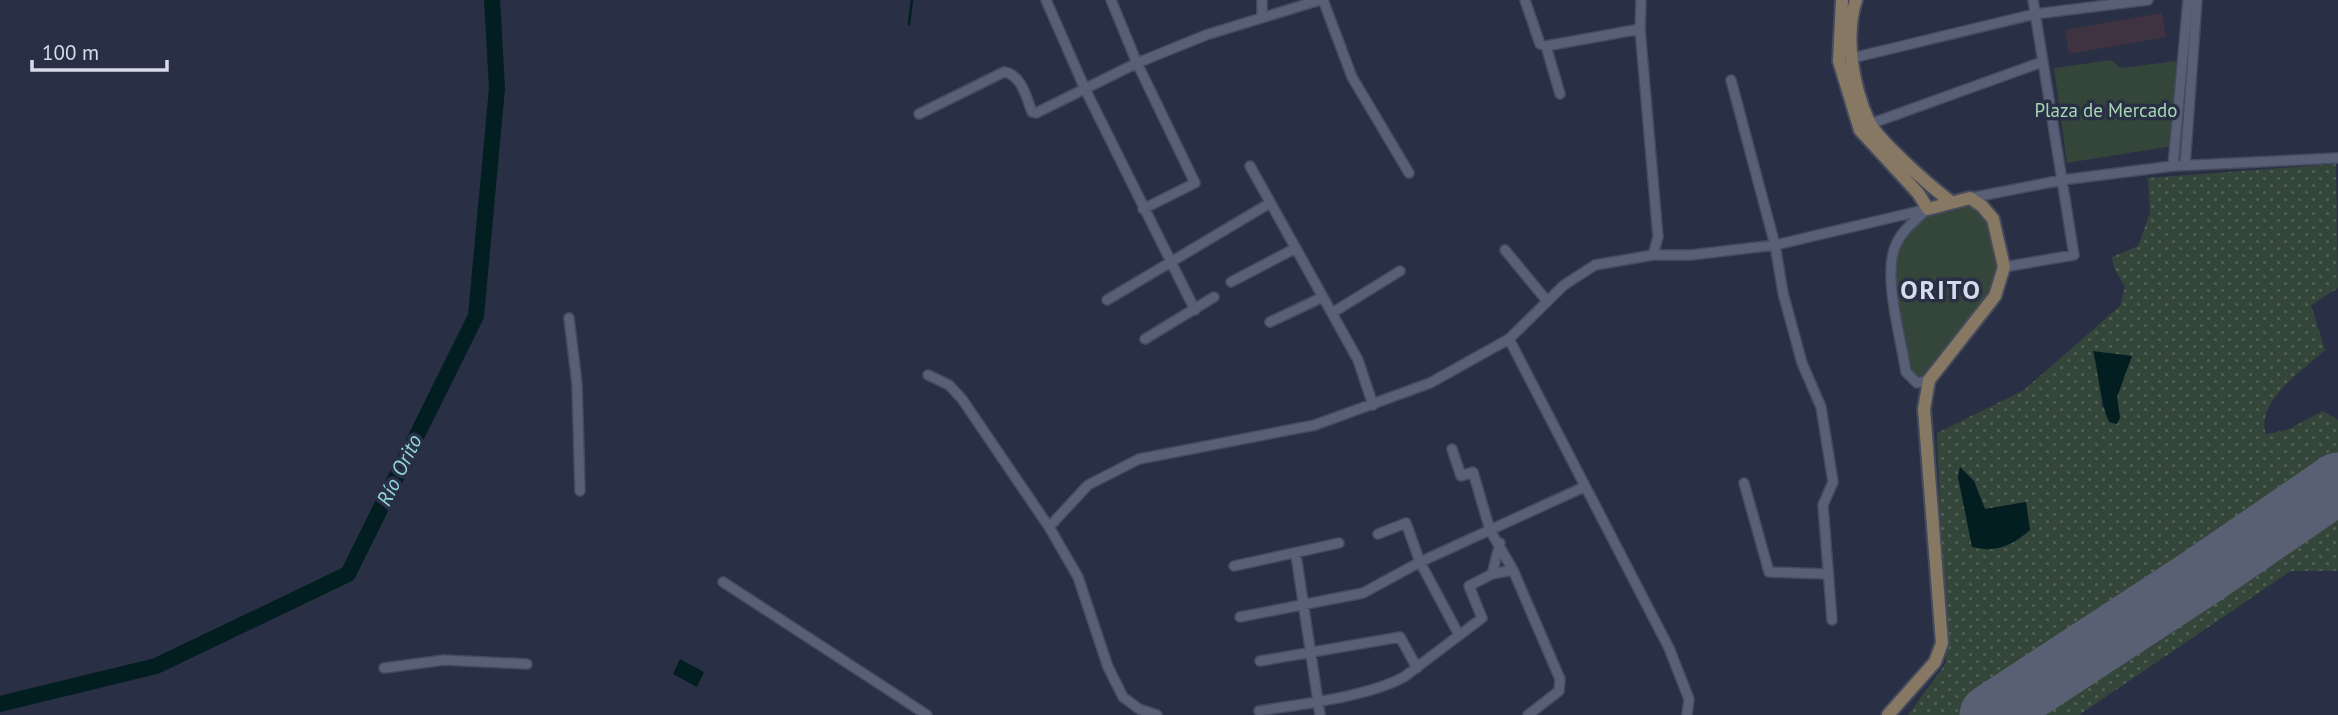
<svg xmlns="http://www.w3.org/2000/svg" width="2338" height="715" font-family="'PT Sans',sans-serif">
	<defs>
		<pattern id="grass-dots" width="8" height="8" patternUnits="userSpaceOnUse" patternTransform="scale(1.75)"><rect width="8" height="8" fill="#344639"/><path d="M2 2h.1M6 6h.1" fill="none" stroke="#516056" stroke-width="1.8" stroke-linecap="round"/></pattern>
	</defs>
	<rect width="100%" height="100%" fill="#292f45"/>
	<path fill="#403341" d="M2162 13 2166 37 2069 54 2065 30Z"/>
	<path fill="url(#grass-dots)" fill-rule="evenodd" d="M2336 164 2338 288 2311 305 2325 350C2304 370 2255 401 2266 434L2287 430 2323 411 2338 420V463L1963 715H1908L1946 663 1937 433 2024 390 2120 306 2125 287 2114 268 2112 257 2138 246 2150 213 2148 178ZM2109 355 2131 356 2117 397 2120 418 2101 406ZM1960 468 1974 481 1985 509 2026 502 2030 530 1973 547 1958 477Z
		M2338 503V571H2291L2079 715H2025Z"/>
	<path fill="#344639" d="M2111 60 2121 68 2176 61 2172 146 2067 163 2054 68Z
		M1950 201 1982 206 2004 267 1995 296 1929 380 1917 383 1906 372C1902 345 1884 271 1894 249 1904 227 1928 209 1950 201Z"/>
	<path fill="#031e21" d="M2093 351 2132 356 2117 397 2120 418 2117 424 2109 422C2100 403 2099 374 2093 351Z
		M1960 467 1974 481 1985 509 2026 502 2030 530C2012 546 1996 553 1972 547L1958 477Z
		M680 659 704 672 697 687 673 674Z"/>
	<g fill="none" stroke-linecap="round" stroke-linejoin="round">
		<path stroke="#031e21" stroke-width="2.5" d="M909 24 912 0"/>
		<path stroke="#031e21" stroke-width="16" d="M0 704 156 666 348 574 476 316 497 88 492 0"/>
		<path stroke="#5a6074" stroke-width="61" d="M1990 715 2201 577 2338 483"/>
		<defs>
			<path id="street" d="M1046 0 1085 89 1195 310
				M1111 0 1137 63 1195 183 1143 209
				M1323 0 1352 77 1409 173
				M1525 0 1540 44 1546 46 1560 94
				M1641 0 1640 29 1658 237 1653 255
				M1262 17V0
				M1546 46 1640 29
				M1848 59 2035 14 2148 0
				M1731 80 1775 245 1783 293 1802 363 1821 407 1833 482 1823 505 1832 620
				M919 114 1004 72C1022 75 1026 97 1032 112L1036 113 1137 63 1206 35 1320 0
				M1870 124 2042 62
				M2185 165 2197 0
				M1250 166 1358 360 1373 405
				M2173 166 2188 0
				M1970 198 2062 180 2173 166 2338 158
				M1926 210C1914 222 1901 231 1895 247 1883 277 1901 339 1906 372L1917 383 1929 380
				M1505 250 1547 301
				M2004 267 2074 255 2033 0
				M1231 282 1296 248
				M1107 300 1270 203
				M1332 313 1400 271
				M569 318 577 384 580 491
				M1270 322 1323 297
				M1145 339 1214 297
				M1509 339 1669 648 1689 699 1687 715
				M928 375 949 385 962 399 1049 527 1078 577 1108 667 1123 697 1139 709 1157 715
				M1452 449 1461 476 1473 472 1490 530 1513 570 1560 679 1559 691 1528 715
				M1744 483 1769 572 1826 574
				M1049 527 1088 485 1139 459 1315 425 1430 383 1509 339 1564 285 1595 265 1653 255H1691L1775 245 1928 209
				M1378 534 1406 523 1420 562 1459 635
				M1296 555 1320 715
				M1234 566 1339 543
				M1492 574 1500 543
				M723 582 927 715
				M1240 617 1363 593 1420 562 1584 487
				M1260 661 1400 637 1417 668
				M384 668 444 660 527 664
				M1259 711C1301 704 1367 697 1404 677L1482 618 1469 586 1492 574 1513 570"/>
			<path id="secondary" d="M1842 0 1839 61 1860 130 1918 193 1928 209 1970 198 1982 206 1993 219 2004 267 1995 296 1929 380 1924 409 1942 643 1935 662 1888 715
				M1856 0C1844 37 1853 87 1869 122 1878 140 1932 188 1950 201"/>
		</defs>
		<use href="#street" stroke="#454a5d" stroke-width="12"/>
		<use href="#secondary" stroke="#454a5d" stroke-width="16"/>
		<use href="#street" stroke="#586078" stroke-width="9"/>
		<use href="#secondary" stroke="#867862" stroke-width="12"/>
	</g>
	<g text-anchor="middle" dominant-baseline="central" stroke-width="7" stroke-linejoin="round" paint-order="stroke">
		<g font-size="19" fill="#a7d7b3" stroke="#292f45">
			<text x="2106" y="110">Plaza de Mercado</text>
		</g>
		<g font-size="21" font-style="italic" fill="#90d6de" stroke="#292f45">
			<text transform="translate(399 470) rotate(-64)">Río Orito</text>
		</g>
		<g font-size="26" font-weight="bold" letter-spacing="2" fill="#d7dceb" stroke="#292f45">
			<text x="1941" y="289">ORITO</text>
		</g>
	</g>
	<path d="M32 60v10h135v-10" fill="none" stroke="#d7dceb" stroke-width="3.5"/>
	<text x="42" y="60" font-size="21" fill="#d7dceb" stroke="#292f45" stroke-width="5" paint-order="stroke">100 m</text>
</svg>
